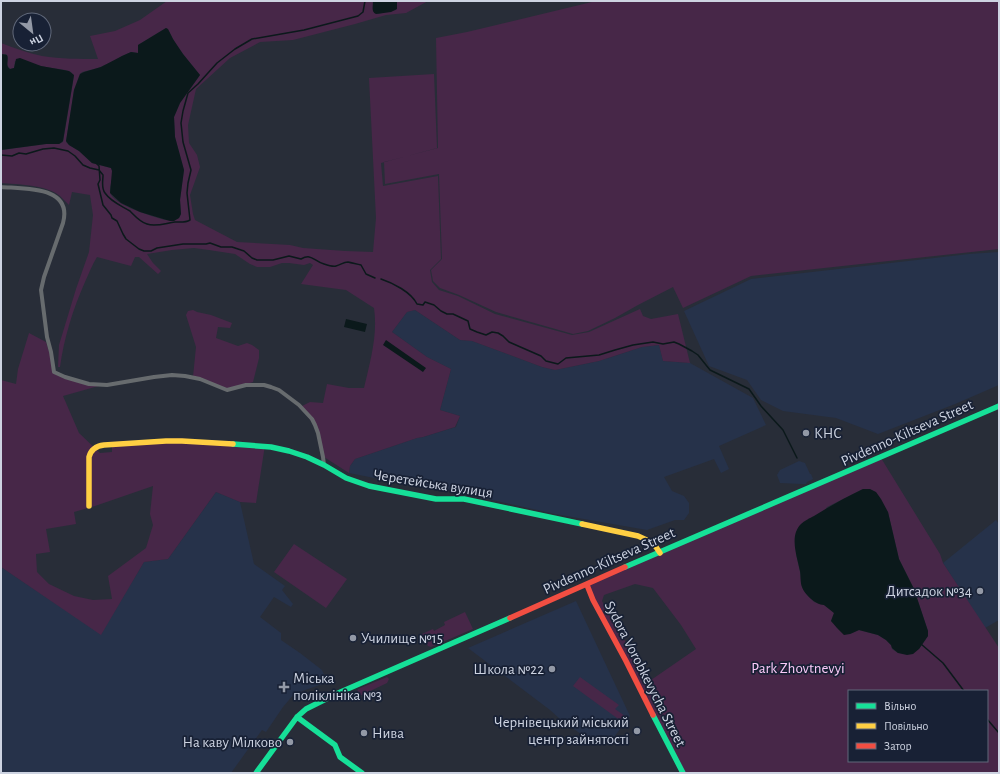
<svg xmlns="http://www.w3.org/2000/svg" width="1000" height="774" font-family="'Alegreya Sans',sans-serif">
	<rect width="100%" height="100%" fill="#282d38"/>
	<path fill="#26324a" d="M999 252V385L955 404 878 434 836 418 783 411 761 400 747 380 709 366 684 311 751 279 969 254Z
		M415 310 460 340 472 341 542 367 555 370 599 361 642 347 659 345 663 361 690 363 753 398 766 425 719 446 729 469 721 473 714 459 664 477 672 491 684 496 689 503V513L684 520H675L647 530 555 514 426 485 425 488 349 473 350 466 355 459 417 438 423 437 456 427 460 416 440 410 451 369 427 357 392 332 407 312Z
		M799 461 805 463 810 474H811L813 479 807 482 806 484H802L780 483 777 475 780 470Z
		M216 492 240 502 254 564 285 586 282 590 293 604 291 607 274 597 260 617 281 633V640L300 653 322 670 326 679 325 683 294 694 283 707 266 732 262 730 231 773H1V567L101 634 144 562 168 559Z
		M996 520 999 524V620L985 628 943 563Z
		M576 601 630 716 611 741 602 742 585 737 560 719 550 710 468 648Z"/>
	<path fill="#472748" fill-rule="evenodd" d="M167 1H373V11L378 14 396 10 397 1H428L406 13 386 15 355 24 293 40 260 42 230 58 196 89 188 125 189 143 197 155 200 167 190 195 193 214 195 220 237 242 290 245 303 248 345 251 373 252 376 218 369 78 434 74 437 148 381 163 383 186 438 176 441 259 430 270 432 282 439 290 458 296 495 314 572 335 589 332 640 309 643 316 651 319 678 314 690 363 663 361 659 345 642 347 599 361 555 370 542 367 472 341 460 340 415 310 407 312 392 332 427 357 451 369 440 410 460 416 455 427 423 437 417 438 355 459 350 466 349 473 324 457 316 427 300 407 310 402 323 403 327 384 349 388H364C370 362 378 335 374 308L346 290 301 284 313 265 310 263 304 265 289 263H282L270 267H257L250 264 235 254 209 250 194 248 172 250 147 254 153 263 161 271 158 274 139 257H135L131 266 97 257C92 265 89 273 85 282 73 309 64 338 60 367H58L59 345 76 289 89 252 93 215 90 195 72 192 69 205C66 202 63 199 60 196 47 185 17 184 1 183V150L46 144H59L63 142 74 76 71 72 65 70 46 67 15 61 14 68 10 69 7 65 8 57 6 54H1V43C14 48 28 53 42 56 61 59 80 59 98 59L90 36 115 31 140 20ZM166 28C171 32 173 41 177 46 184 56 192 65 199 74L200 75 180 103 174 117 175 137 184 170 180 200 181 214 179 218C177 219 173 220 170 220 167 221 162 219 158 218 148 215 112 204 110 192 109 184 116 176 111 168L92 163 79 151 69 145 66 142 74 90 80 74 82 72 98 68 116 60 122 56 131 52 138 53V45Z
		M596 1H999V249L751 276 683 308 673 287 638 305 615 318 588 331 573 334 496 312 459 295 440 288 433 281 431 270 442 259 439 174 385 184 384 162 438 148 436 38 467 32Z
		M193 310 197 312 211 315 232 323 230 328 218 327 216 338 238 346 247 343 252 345 259 350V358L253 382 234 388H225L193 377 196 347 186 315 188 311Z
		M29 333 46 342 55 371 71 380 86 385H102L63 396 79 433 100 453 112 452V443L177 438 265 445 256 503 240 502 216 492 168 559 144 562 101 635 1 567V380L16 384 18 369ZM153 486 150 514 153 525 146 548 108 576 112 599 93 600 74 596 49 584 37 572 36 554 50 552 46 529 76 524 74 512 95 506Z
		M881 458 940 554 943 563 999 648V773H683L587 585ZM863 489 888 512 899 559 914 589 928 631V636L919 649 898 653 892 649 891 645 886 640 878 635 859 630 850 634 831 621 834 613 831 610 824 605 814 602 802 587 800 572 796 554 827 507ZM635 584 653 588 681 625 696 649 651 680 615 626 602 601 604 595ZM849 691H987V761H849Z
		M294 544 347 579 326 608 274 572Z
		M465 612 473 629 431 647 428 646 422 634 433 629 434 631 445 625 444 622Z
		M387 677 389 679 387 683 362 695H360L357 693 358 689Z
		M580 677 619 705 615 709 625 716 621 721 573 686Z"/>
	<path fill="#0b191b" d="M373 1H397V9L391 12 376 14C371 12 373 6 373 1Z
		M166 28 168 29 173 39 183 54 200 75 180 103 174 117 175 137 184 170 180 200 181 214 179 218 174 221H170L140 212 121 203 110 193 112 171 111 168 92 163 79 151 69 145 66 141 74 90 80 74 84 72 101 67 122 56 131 52 138 53V45Z
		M1 54 7 55C9 60 5 66 10 69L14 68 16 59 20 58 41 66 69 71 74 75 63 141 62 142 59 144H46L1 150Z
		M346 319 367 324 365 332 344 327Z
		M386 340 426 368 423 372 383 345Z
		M863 489H870L876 492 881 499 888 512 899 559 914 589 928 631V636L919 649 913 654 907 655 898 653 892 648 891 645 886 640 878 635 859 630 850 634 844 635 837 628 831 621 834 613 824 605C816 605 804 594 802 587 800 582 801 576 800 571 797 556 789 536 801 524 804 521 810 518 814 516 830 506 846 497 863 489Z"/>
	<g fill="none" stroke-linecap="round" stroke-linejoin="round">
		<path stroke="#0b191b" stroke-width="1.5" d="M1 155 12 156 19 153 26 154 43 149 54 148 68 151 75 156 83 165 90 168 99 170 103 175C103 181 101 188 105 193 111 202 122 206 130 211 135 216 140 222 147 224 156 227 166 223 175 222 180 222 185 223 190 220L187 193 188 183 191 170 183 142 181 123 183 111 188 93 198 84 217 63 235 49 252 39 304 30 358 16 363 12 365 1
			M97 164 99 166 100 180 98 184 103 205 111 215 112 218 117 221 123 234 126 239 139 249 144 251H151L157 248 183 244H206L210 243 221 247H232L244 251 252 258 257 260H273L289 256 301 259C312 253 313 261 324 264 327 265 333 267 336 266 341 265 343 262 348 262 352 263 357 264 361 265L366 274 375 278
			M381 279C393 283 411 292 417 304L423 305 425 302 434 305 441 311 447 314H453L468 321 470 329 477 332 486 335 492 332 498 333 503 336 509 342 541 356 546 361 558 364 566 358 599 355 615 350 633 345 653 342 663 344 674 342 679 344 692 351 698 355 710 370 749 389 761 406 783 430 797 458
			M921 644 943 663 964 691
			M987 719 999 733"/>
		<path stroke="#676b6e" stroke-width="4" d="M1 187C25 189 73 186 63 223L44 277 41 290 47 337 51 352 54 372 65 377 89 384 107 385 154 377 172 375 185 376 200 379 227 390 246 385H264L271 387 279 390 299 405 312 419 315 425 318 433 323 457 324 465"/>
		<path stroke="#16e098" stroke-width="5.5" d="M233 444 271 447 289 451 307 457 324 465 346 478 369 486 436 499H464L582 524
			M625 567 999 406
			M653 715 683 773
			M297 717 335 745 340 757 362 773
			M256 773 297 717 306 709 336 694 510 618"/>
		<path stroke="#ffcf43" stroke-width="5.5" d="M89 506V457C91 449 96 446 104 445L166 441H182L233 444
			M582 524 638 536 651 542 656 547 660 553"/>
		<path stroke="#f24e42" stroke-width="5.5" d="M587 585 593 600 626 661 653 715
			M510 618 625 567"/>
	</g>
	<g fill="#9399a6" stroke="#182135" stroke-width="1.5">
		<circle cx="806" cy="433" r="4"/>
		<circle cx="980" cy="591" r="4"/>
		<circle cx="353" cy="638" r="4"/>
		<circle cx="552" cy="669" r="4"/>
		<path d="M282 681h4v4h4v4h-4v4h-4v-4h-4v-4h4z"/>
		<circle cx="637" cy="731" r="4"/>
		<circle cx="364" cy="733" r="4"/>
		<circle cx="290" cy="742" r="4"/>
	</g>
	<g text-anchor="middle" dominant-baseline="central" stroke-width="3.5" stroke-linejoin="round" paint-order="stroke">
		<g font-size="15" fill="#cdd3e1" stroke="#182135" text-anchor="start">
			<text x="814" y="433">КНС</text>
			<text x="972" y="591" text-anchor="end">Дитсадок №34</text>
			<text x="361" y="638">Училище №15</text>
			<text x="544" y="669" text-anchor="end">Школа №22</text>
			<text x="293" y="678">Міська<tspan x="293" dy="17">поліклініка №3</tspan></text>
			<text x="629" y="722" text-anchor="end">Чернівецький міський<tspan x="629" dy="17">центр зайнятості</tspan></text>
			<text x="372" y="733">Нива</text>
			<text x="282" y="742" text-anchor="end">На каву Мілково</text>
		</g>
		<g font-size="15" fill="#cdd3e1" stroke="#182135">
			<text transform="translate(907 433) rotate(-24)">Pivdenno-Kiltseva Street</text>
			<text transform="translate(433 484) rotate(9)">Черетейська вулиця</text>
			<text transform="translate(609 561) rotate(-24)">Pivdenno-Kiltseva Street</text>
			<text transform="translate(645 674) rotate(63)">Sydora Vorobkevycha Street</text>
		</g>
		<g font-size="15" fill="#fbcaf9" stroke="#182135">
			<text x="798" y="668">Park Zhovtnevyi</text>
		</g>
	</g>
	<rect width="1000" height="774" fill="none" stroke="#cdd3e1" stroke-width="4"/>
	<rect x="848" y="690" width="140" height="72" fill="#182135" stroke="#60687a"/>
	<rect x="856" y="703" width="20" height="6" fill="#16e098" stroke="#60687a"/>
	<text x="884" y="710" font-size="12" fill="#cdd3e1">Вільно</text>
	<rect x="856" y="723" width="20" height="6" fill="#ffcf43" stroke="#60687a"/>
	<text x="884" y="730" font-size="12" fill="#cdd3e1">Повільно</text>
	<rect x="856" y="743" width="20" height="6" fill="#f24e42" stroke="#60687a"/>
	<text x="884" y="750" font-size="12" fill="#cdd3e1">Затор</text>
	<g transform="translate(32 32) rotate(151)"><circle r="19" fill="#182135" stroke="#60687a"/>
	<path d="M0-3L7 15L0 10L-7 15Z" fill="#9399a6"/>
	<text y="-6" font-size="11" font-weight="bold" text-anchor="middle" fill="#cdd3e1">Пн</text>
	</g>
</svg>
